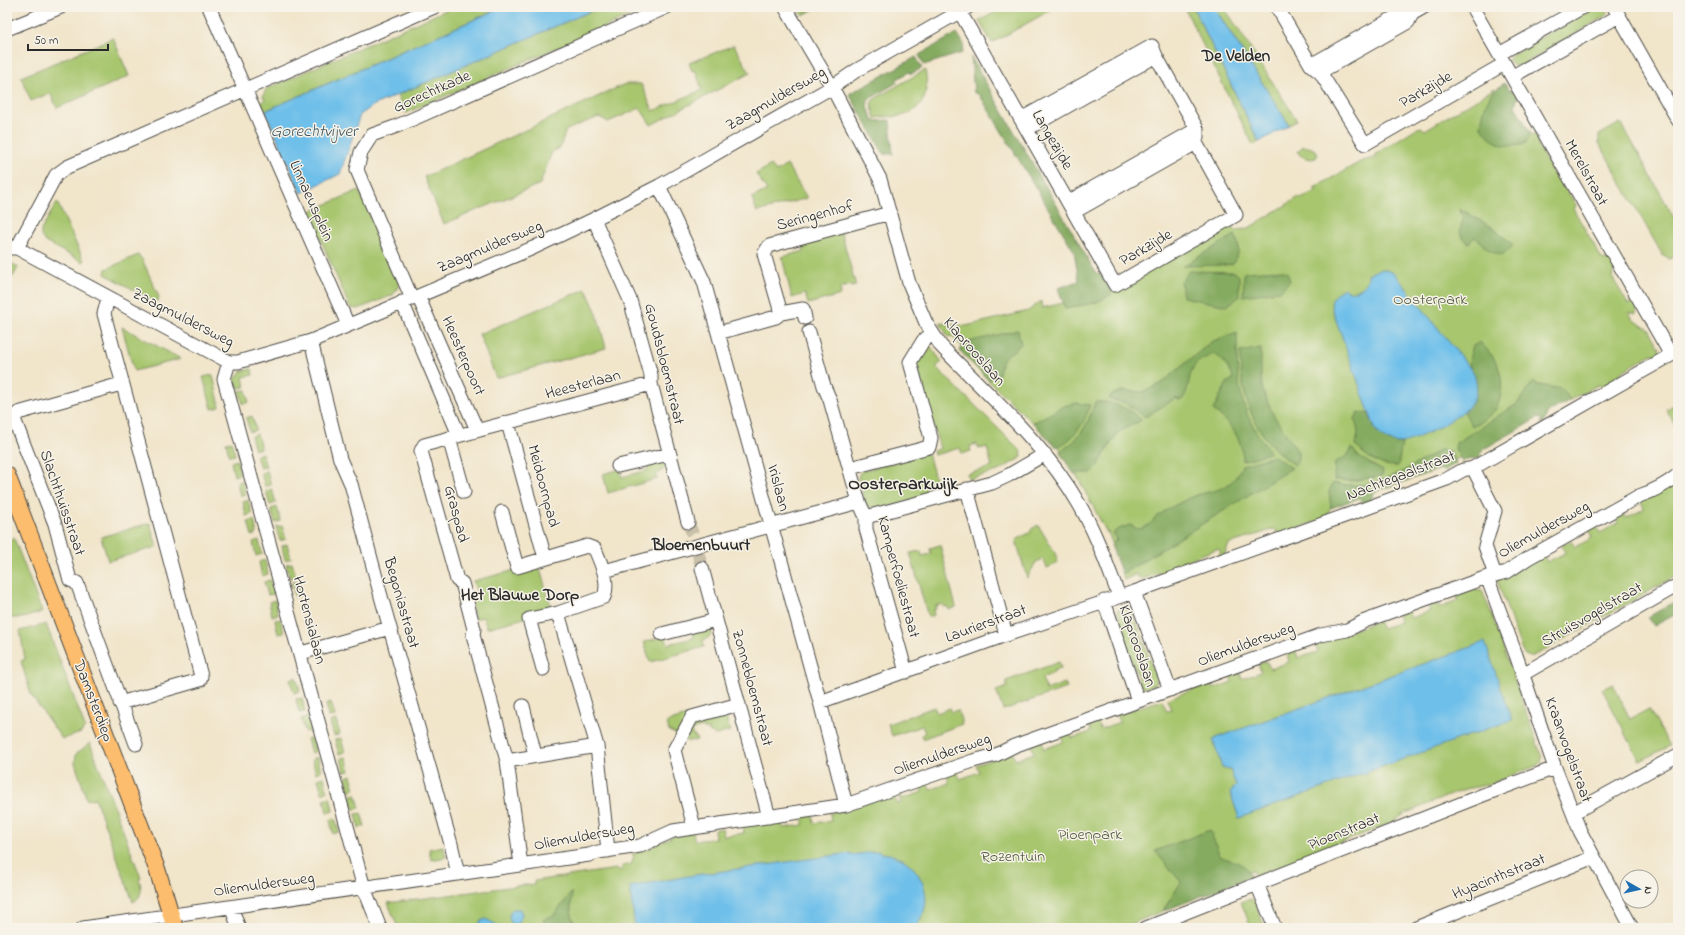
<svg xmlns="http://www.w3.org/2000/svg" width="1685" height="935" font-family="'Indie Flower',sans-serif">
	<rect width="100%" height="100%" fill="#f7f3e8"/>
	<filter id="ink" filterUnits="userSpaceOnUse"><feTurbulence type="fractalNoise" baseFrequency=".025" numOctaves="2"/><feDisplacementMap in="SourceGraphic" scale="8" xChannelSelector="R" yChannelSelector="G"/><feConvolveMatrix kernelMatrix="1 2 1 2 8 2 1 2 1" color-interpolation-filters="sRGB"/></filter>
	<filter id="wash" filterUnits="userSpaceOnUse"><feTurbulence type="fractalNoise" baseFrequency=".012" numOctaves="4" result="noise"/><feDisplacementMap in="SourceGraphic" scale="16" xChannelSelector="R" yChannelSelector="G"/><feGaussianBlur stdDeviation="0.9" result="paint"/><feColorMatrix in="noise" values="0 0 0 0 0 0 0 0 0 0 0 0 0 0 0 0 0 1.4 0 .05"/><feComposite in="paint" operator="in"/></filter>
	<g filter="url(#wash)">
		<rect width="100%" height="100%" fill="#f1e5ca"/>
		<path fill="#a7c66e" stroke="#69784c" d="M453 7H503L265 111 261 102 265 100 263 96 266 89Z
			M600 7H651L406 113 397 95Z
			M798 7H818L803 15Z
			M1005 7H1056L992 43 979 21Z
			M1184 7H1193L1259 142 1253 145Z
			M1214 7H1224L1297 120 1289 125Z
			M1596 7H1605L1608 13 1605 16 1520 66H1514L1509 60 1512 54Z
			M113 38 129 76 57 108 50 93 31 101 21 77Z
			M734 45 750 73 651 125 640 108 608 122 599 117 566 130 560 148 552 152 540 184 444 224 424 177 625 84H641L653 111 702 90 696 72 694 70 692 71 689 63Z
			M925 70C929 88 927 105 908 114 904 116 897 116 892 117V116L875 118 871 103 874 99Z
			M1495 88 1493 91 1531 135H1535L1537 129 1542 135 1538 146 1556 178 1560 179 1576 205 1574 210 1602 259 1605 260 1608 253 1615 266 1612 277 1628 304H1631L1633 297 1639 305 1636 314 1629 312 1633 320 1649 329 1660 348 1658 355 1652 354 1621 372 1618 383 1600 393 1602 386 1598 385 1570 400 1568 397 1446 465 1331 506 1326 518 1274 537 1277 531 1274 529 1229 544 1224 557 1218 558 1221 551 1217 549 1173 565 1167 577 1161 579 1159 573 1140 580 1137 574 1124 580 1122 574 1123 573 1108 532 1107 533 1078 478 1057 444 1035 421 1033 423 988 380 992 378 952 336 948 337 940 323 966 326 1028 311 1041 301 1042 308 1125 288V285L1231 223 1234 230 1247 229 1299 197 1301 199 1316 191 1314 188 1360 162 1376 157 1374 155 1415 129 1421 127 1425 130Z
			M1620 123 1622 124 1678 225V254L1670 259 1663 256 1599 143V135Z
			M1303 146C1309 147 1315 148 1318 154L1316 158C1310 160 1303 158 1298 153V151Z
			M771 165 776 172 787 165 807 198 757 212 752 198 767 190 756 174Z
			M359 190 400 284 393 295 358 309 350 308 309 212Z
			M57 202 84 261 83 262 45 242 41 236V230Z
			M841 232 856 286 851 287V285L840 288 841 295 808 304 805 294 792 298 782 257 804 251 802 243Z
			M138 255 142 259 159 297 158 301H154L105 274 106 269Z
			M7 261 18 267 13 277 10 276 8 280Z
			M586 289 596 311 606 348 496 378 479 334Z
			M122 327 181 359 134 371Z
			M928 343 942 362 936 367 1021 451 1022 457 998 471 969 479 967 474 992 467 987 447 979 449 977 444 970 446 971 451 962 454 960 448 934 455 933 451 940 449 917 366 914 361Z
			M252 369 253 375 243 377 245 387 238 388 235 380 241 371Z
			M213 375 220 407 212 409 203 377Z
			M246 390 249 402 243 404 239 391Z
			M1678 402V430L1666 409Z
			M252 416 256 430 250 432 246 418Z
			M257 434 261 448 255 450 251 436Z
			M231 441 235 455 229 456 226 442Z
			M262 453 266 467 260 468 256 455Z
			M928 453 939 493 878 510 866 505 858 477 861 471Z
			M237 460 240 474 234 476 231 462Z
			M664 461 666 466 661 472 656 474 657 479 608 493 603 474 620 469 622 477 648 470 646 462Z
			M267 471 271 485 265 486 261 473Z
			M242 481 246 495 240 496 237 482Z
			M1674 483 1678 490V575L1535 655 1530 657 1525 655 1522 651 1497 580 1544 556 1547 562 1565 553 1562 545 1571 541 1575 547 1592 538 1589 530 1596 526 1600 533 1618 523 1614 516 1622 512 1626 518 1644 509 1641 501Z
			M272 489 276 503 270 505 266 491Z
			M248 500 252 514 246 516 243 502Z
			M277 507 281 521 275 523 271 509Z
			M254 520 257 534 252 536 248 522Z
			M150 523 157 547 108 561 101 537Z
			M1038 525 1055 553 1058 563 1047 568 1043 559 1036 562 1027 578 1016 540 1031 532 1030 530Z
			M282 526 286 539 280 541 276 527Z
			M14 538 42 612 23 618H7V541Z
			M259 540 262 554 256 556 253 542Z
			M287 544 291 558 285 560 282 546Z
			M940 545 956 607 949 610 947 606 943 607 942 604 935 606 936 609 933 610 934 615 928 617 910 553 921 551 922 556 931 554 930 548Z
			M265 560 268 574 262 576 259 562Z
			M292 563 296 577 290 578 286 564Z
			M535 565 540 569 551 606 547 612 487 628 483 617 475 619 469 593 477 592 473 581Z
			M270 580 274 594 268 595 264 582Z
			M297 581 301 595 295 597 292 583Z
			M1475 587 1476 590 1482 591 1488 605 1542 757 1541 762 1536 766 1487 785 1465 789 1406 813 1389 824 1255 876 1252 870 1167 904 1163 911 1121 928H398L388 903 531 884V885H534V881L616 869 617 871 622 870V866L631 864 634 857 632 854 648 849 673 836 693 832 695 841 715 838 714 830 722 828 724 836 744 833 743 825 782 820 783 828 803 825V817L813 815 814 823 831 821 830 813 893 795 898 804 901 803 897 793 900 792 903 799 922 792 920 785 927 782 930 790 949 783 947 775 957 772 960 779 979 772 976 765 1012 752 1015 760 1034 753 1031 745 1042 741 1044 749 1063 742 1061 735 1070 731 1072 738 1091 732 1089 725 1098 722 1100 729 1120 722 1117 714 1162 700 1167 711 1171 710 1167 699 1211 683 1213 689 1232 682 1230 674 1239 671 1242 679 1261 672 1258 664 1267 661 1270 669 1289 662 1287 654 1296 651 1298 658 1318 652 1315 644 1378 621 1382 629 1400 622 1398 614 1408 611 1411 618 1430 611 1428 604 1436 601 1439 608 1458 601 1456 594Z
			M275 600 278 614 272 616 269 602Z
			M1128 607 1130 612H1133L1157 680 1155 685 1146 688 1141 686 1117 619 1120 617 1117 610Z
			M280 619 284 633 278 634 275 620Z
			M46 624 85 727 81 733 62 739 31 695 21 661 25 659 20 631Z
			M706 627 710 628 712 633 709 637 703 641 704 647 650 662 644 642 665 636 668 644 694 638 692 629Z
			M1059 662 1061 668 1053 671 1054 673 1042 678 1046 690 1065 683 1067 688 1003 710 996 691 1007 687 1006 681Z
			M296 677 300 691 294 693 290 679Z
			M1613 684 1630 719 1649 709 1670 746 1640 761 1602 689Z
			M302 698 305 712 299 713 296 699Z
			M331 702 335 716 329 717 326 704Z
			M934 707 937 713 950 708 952 712 958 710 962 724 922 739 921 735 925 733 922 726 892 736 888 724Z
			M724 711 730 731 716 735 709 732V729H704L703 727 694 729 692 732 693 736 696 737 697 740 693 741 692 740 688 742 683 738 694 719Z
			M690 715 678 735 669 731 667 722Z
			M307 717 311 731 305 732 301 719Z
			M336 720 340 734 334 736 330 722Z
			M313 738 316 752 311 753 307 739Z
			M341 738 345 752 339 754 335 740Z
			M90 743 141 878 139 879C142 888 143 897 133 902L95 798 87 800 75 763 76 754Z
			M318 757 321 771 316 773 312 759Z
			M346 757 350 771 344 772 341 758Z
			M351 775 355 789 349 791 346 777Z
			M324 777 327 791 322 793 318 779Z
			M356 794 360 808 354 809 350 796Z
			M330 797 333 811 327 813 324 799Z
			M361 813 365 826 359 828 356 814Z
			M335 818 339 832 333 834 330 820Z
			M443 846 446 857 431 860 429 849Z
			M1251 899 1255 902 1265 928H1251L1241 902Z"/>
		<path fill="#85ab61" stroke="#586b46" d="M957 33 964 44 962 53 924 65 919 55Z
			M916 57 922 68 911 74 909 72 896 80 898 82 869 99 867 104 873 121 890 120 893 154H884L849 94Z
			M971 57 1096 273 1101 274 1112 293C1100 305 1081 305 1065 308L1058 288 1079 281 1074 251 979 94 974 93Z
			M1505 83 1509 90 1513 91 1518 95 1515 106 1531 134 1525 144C1503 149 1494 144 1481 127 1483 108 1488 92 1505 83Z
			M1460 209 1492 227 1513 245C1510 248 1507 253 1503 254 1494 258 1481 243 1475 237L1469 243C1460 238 1458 230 1463 221Z
			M1235 235C1240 245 1240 256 1232 264L1226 265 1183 266Z
			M1280 270 1287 272 1290 281 1280 291 1243 296 1244 274 1245 272Z
			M1189 271 1235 272 1239 276V297L1227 306 1183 297 1181 282Z
			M1018 330 1021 344C1007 358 1003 351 999 374L988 380 960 351 964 343Z
			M1237 332C1237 385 1237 408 1270 452L1269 453 1243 461C1243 439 1230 422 1213 410L1227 383 1233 379C1231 370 1222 357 1214 354 1209 356 1199 360 1195 365 1187 375 1191 388 1182 400H1178L1176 398 1145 417 1125 403 1109 399 1111 395 1122 391 1144 392 1162 383 1211 342Z
			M1480 342C1485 348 1492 354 1496 362 1503 375 1504 397 1495 410 1489 417 1480 422 1472 427L1464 411C1476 402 1480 387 1473 372 1472 370 1470 369 1470 367 1468 361 1471 352 1473 346Z
			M1261 348V376L1263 392 1274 416 1298 452V460L1295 465C1255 440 1240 397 1240 352Z
			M1533 382 1539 385 1562 389 1570 400 1547 413 1544 423 1541 424 1542 419 1538 418 1482 450 1478 461 1476 458 1462 461 1455 449 1456 443 1517 404Z
			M1095 402C1112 400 1130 409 1142 420L1118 432 1097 467 1091 473H1081L1074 474 1060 453V451C1081 440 1088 423 1095 402Z
			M1077 403 1090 405C1085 420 1080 431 1066 442 1062 444 1060 447 1055 446L1033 423 1064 406Z
			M1358 412 1369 414 1375 429 1397 443H1402L1398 466C1381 467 1367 458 1356 446L1358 432 1355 419Z
			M1352 448 1359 457 1383 471 1382 476 1352 481 1334 480 1335 463 1347 456Z
			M1442 449 1450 451 1456 463 1444 471 1440 469 1374 492 1370 502 1359 506 1362 500 1359 498 1331 508 1329 492 1333 483C1376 492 1407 469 1442 449Z
			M1274 456 1292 468 1122 574 1111 545 1117 539 1113 533 1119 529 1130 525 1138 529C1148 528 1150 523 1158 516 1166 509 1178 504 1187 499 1199 492 1214 493 1226 486 1234 481 1239 474 1242 465Z
			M1678 600V613L1654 626 1648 617Z
			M1210 830 1220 856C1235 864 1243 858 1251 877L1163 911 1181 882 1155 851Z
			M572 892 571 910 575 928H547L543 920 554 915Z"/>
		<path fill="#6ebfea" stroke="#4c758a" d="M503 7H600L374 105 360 115 340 174 301 193 265 111Z
			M1193 7H1214L1289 125 1259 142Z
			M1383 269 1394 273 1473 372C1478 383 1478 394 1471 404 1463 416 1412 444 1398 443 1388 442 1381 437 1375 429L1331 306C1332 296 1336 293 1344 288 1352 297 1370 286 1368 275L1377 270Z
			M1485 642 1512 720 1239 818 1230 792 1236 786 1230 769 1222 768 1213 739Z
			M879 851 880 853C886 854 893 854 898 857 919 866 932 893 923 914 921 919 917 924 915 928H635L630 887 688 876 851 853 852 855Z
			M513 909H520L522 914 519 923 515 925 511 923C508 918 509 913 513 909Z
			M486 919 495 924 499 928H479L480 921Z"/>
	</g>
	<g filter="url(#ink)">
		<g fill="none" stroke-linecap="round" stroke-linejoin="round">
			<path stroke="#c9c0aa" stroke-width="13" stroke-dasharray="13 6" stroke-linecap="butt" d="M688 522 693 535
				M698 553 702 568"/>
			<defs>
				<path id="minor" d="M209 7 348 325
					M785 7 832 87 880 179 909 283 926 323 941 346C989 396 1044 443 1079 504 1096 533 1107 565 1119 596
					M1277 7 1311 65 1318 71
					M1424 7 1412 14 1408 22 1320 72 1365 144 1504 64
					M1472 7 1671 355
					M1614 7 1678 120
					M960 12 1115 285 1236 215 1196 143 1074 212
					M7 29 61 7
					M1499 54 1583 7
					M1156 56 1197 129V137
					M1311 65 1404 12 1412 14
					M1513 76 1619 16
					M1021 119 1152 46 1156 56 1027 129
					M659 186 704 282 820 702 846 805
					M1068 202 1197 129
					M594 219 630 300 651 375V384L688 522
					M7 248H17L229 362H238L311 341 533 248 594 219 659 186 832 87 857 70 968 7
					M17 248 56 175 67 167 434 7
					M418 296 477 430
					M108 298 104 314 201 676 200 680 120 703
					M412 299 357 170 361 152 372 135 397 126 667 7
					M402 302 459 435
					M805 318 803 309 781 313 764 254 769 246 890 213
					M809 332 824 386 830 400 859 502 866 517V529L906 672
					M718 333 776 317 781 313
					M311 341 340 459 351 484 382 600 451 844 458 874
					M229 362 224 379 364 888 380 928
					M121 384 18 413 14 419 55 524 70 580 77 583 136 744
					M508 423 545 558
					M449 438 464 492
					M618 466 669 454
					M850 468 929 447 931 438 910 362 923 341 932 334
					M1473 468 1495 511 1485 546 1495 575
					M967 489 1006 635
					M502 512 517 567 587 546 595 549C601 564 610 581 604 597L558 613 529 619 543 669
					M866 517 992 483 1009 475 1045 454
					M702 568 769 817
					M604 571 859 502
					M1487 577 1516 655 1555 768 1580 831 1632 928
					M1134 592 1170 690
					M1104 601 1138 701
					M558 613 597 746 608 851
					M662 634 716 620
					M301 653 390 628
					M1523 674 1678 585
					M820 702 1006 635 1134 592 1447 479 1463 470 1473 468 1678 351
					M523 706 535 755
					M507 761 597 746
					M1573 813 1678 755
					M694 827 674 750 692 717 739 704
					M521 865 507 761 473 635 474 629 462 583 457 580 421 451 424 445 651 384
					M1257 884 1275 928
					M231 907 239 928
					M83 928 589 855 598 852 640 846 673 831 846 805 973 761 996 755 1014 746 1321 635 1347 630 1365 621 1487 577 1507 572 1528 558 1639 496C1654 491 1666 485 1678 475
					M1146 928 1483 795 1555 768
					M1416 928 1594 857"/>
				<path id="major" d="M7 475 157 869 175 928"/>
			</defs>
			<use href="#minor" stroke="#494743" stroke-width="15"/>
			<use href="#major" stroke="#494743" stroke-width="18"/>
			<use href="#minor" stroke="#fff" stroke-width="13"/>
			<use href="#major" stroke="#fcbd6e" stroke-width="16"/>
		</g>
	</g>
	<g text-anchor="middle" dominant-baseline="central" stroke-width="3" stroke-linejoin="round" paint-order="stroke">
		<g font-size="16" fill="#2b2b2b" stroke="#f7f3e8">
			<text transform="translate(1426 90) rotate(-30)">Parkzijde</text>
			<text transform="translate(432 92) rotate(-24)">Gorechtkade</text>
			<text transform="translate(776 99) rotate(-30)">Zaagmuldersweg</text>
			<text transform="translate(1052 140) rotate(60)">Langezijde</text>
			<text transform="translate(1586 173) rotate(61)">Merelstraat</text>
			<text transform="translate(311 201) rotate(66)">Linnaeusplein</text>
			<text transform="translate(815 216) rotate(-15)">Seringenhof</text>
			<text transform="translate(490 247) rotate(-23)">Zaagmuldersweg</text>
			<text transform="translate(1146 248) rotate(-30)">Parkzijde</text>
			<text transform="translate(183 318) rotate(27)">Zaagmuldersweg</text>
			<text transform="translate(974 352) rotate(49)">Klaprooslaan</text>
			<text transform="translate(463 356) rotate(66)">Heesterpoort</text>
			<text transform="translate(664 364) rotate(76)">Goudsbloemstraat</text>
			<text transform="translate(583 385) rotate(-15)">Heesterlaan</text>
			<text transform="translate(1401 476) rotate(-21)">Nachtegaalstraat</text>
			<text transform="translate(543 486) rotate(75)">Meidoornpad</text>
			<text transform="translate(778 488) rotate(75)">Irislaan</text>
			<text transform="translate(62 503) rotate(71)">Slachthuisstraat</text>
			<text transform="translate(456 514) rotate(75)">Graspad</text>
			<text transform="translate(1544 530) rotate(-29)">Oliemuldersweg</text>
			<text transform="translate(898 577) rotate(75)">Kamperfoeliestraat</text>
			<text transform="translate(401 603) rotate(74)">Begoniastraat</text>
			<text transform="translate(1592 615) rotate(-30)">Struisvogelstraat</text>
			<text transform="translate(309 620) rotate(75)">Hortensialaan</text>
			<text transform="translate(986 624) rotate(-20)">Laurierstraat</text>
			<text transform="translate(1246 645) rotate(-20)">Oliemuldersweg</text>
			<text transform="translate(1137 646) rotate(71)">Klaprooslaan</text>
			<text transform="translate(752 688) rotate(75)">Zonnebloemstraat</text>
			<text transform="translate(93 701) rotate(69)">Damsterdiep</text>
			<text transform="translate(1568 750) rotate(70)">Kraanvogelstraat</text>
			<text transform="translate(942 755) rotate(-19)">Oliemuldersweg</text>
			<text transform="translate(1344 832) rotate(-22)">Pioenstraat</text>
			<text transform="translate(584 837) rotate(-10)">Oliemuldersweg</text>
			<text transform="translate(1499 877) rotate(-22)">Hyacinthstraat</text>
			<text transform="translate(264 885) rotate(-8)">Oliemuldersweg</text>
		</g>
		<g font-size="16" fill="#505a3f" stroke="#f7f3e8">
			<text x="1430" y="300">Oosterpark</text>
			<text x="1090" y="835">Pioenpark</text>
			<text x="1013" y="857">Rozentuin</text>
		</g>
		<g font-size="17" font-weight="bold" fill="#2b2b2b" stroke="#f7f3e8">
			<text x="1236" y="56">De Velden</text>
			<text x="701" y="545">Bloemenbuurt</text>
			<text x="520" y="595">Het Blauwe Dorp</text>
		</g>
		<g font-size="17" font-style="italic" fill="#3f5764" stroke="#f7f3e8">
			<text x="314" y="131">Gorechtvijver</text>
		</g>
		<g font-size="18" font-weight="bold" fill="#2b2b2b" stroke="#f7f3e8">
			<text x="903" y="485">Oosterparkwijk</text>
		</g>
	</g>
	<rect width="1685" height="935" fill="none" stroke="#f7f3e8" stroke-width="24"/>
	<g transform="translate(1639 889) rotate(98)"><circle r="19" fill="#f7f3e8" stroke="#a5a39c"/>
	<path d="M0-3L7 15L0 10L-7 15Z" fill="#1f6fb2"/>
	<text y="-6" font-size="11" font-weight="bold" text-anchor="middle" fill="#2b2b2b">N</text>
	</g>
	<path d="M28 44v6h80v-6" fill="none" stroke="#2b2b2b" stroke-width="2"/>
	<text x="34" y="44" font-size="12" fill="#2b2b2b" stroke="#f7f3e8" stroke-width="3" paint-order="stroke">50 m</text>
</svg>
